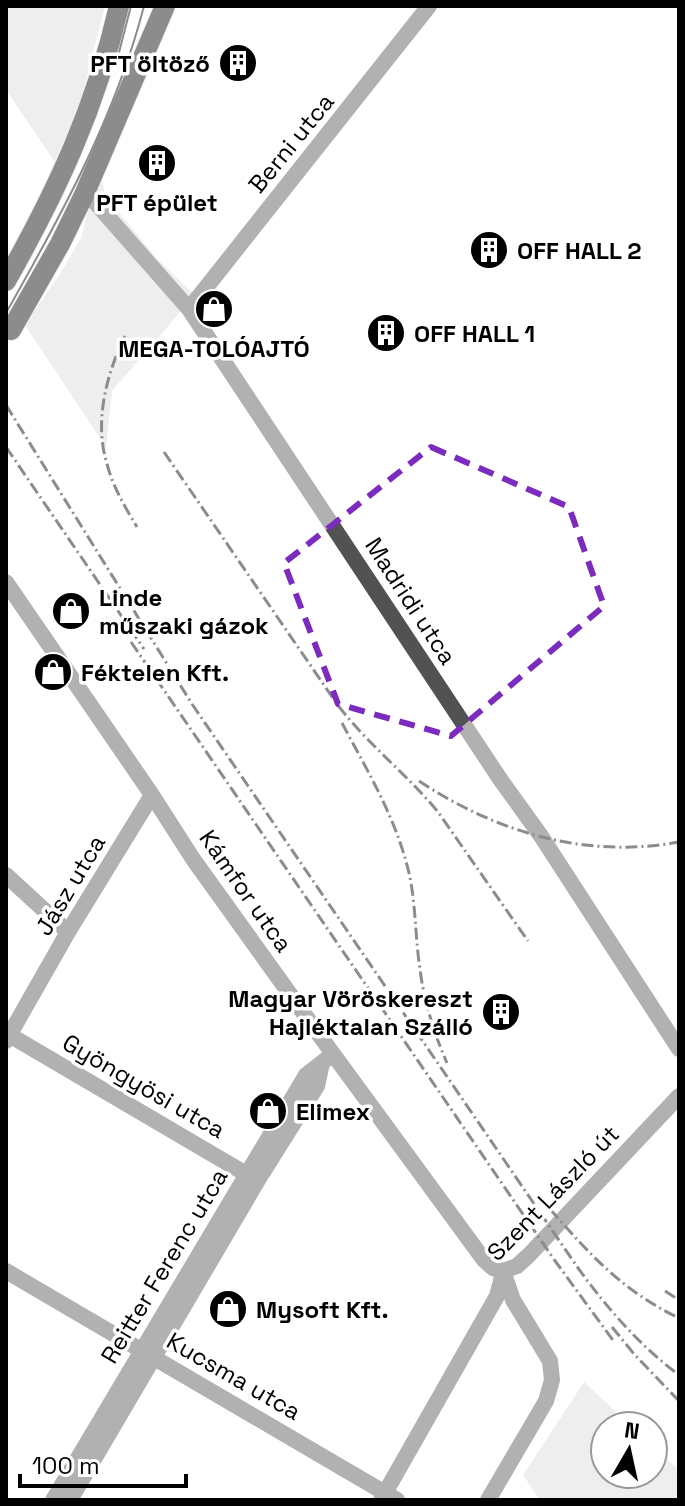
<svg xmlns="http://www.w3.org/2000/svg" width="685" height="1506" font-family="'Space Grotesk',sans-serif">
	<rect width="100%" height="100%" fill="#fff"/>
	<path fill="#d9d9d9" d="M6 6H105L85 84 76 113 55 162 6 90Z
		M102 180 106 197 141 239 157 259 195 295 112 391 106 447 25 325 60 274 82 236 87 214Z
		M584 1382 631 1426H605V1474H653V1446L679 1470V1500H540L523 1475Z"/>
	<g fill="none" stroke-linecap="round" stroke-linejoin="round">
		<defs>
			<path id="major" d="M6 281C57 191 96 107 119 6
				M11 330 60 244 84 195 165 6"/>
		</defs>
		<use href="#major" stroke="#dbdbdb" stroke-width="22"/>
		<path stroke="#525252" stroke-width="16" d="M84 195 94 201 189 309 500 779 541 836 679 1049
			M189 309 429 6
			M6 582 152 795 193 859 333 1054 484 1260 493 1268 503 1271 513 1300 550 1361 552 1380 546 1401 488 1500
			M6 875 68 932
			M6 1033 253 1178
			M6 1041 68 932 152 795
			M6 1271 397 1500
			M503 1271 517 1266 529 1255 679 1096
			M53 1500 306 1075 333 1054
			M70 1500 258 1180 317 1086 322 1063
			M381 1500 497 1296 503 1273"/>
		<use href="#major" stroke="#000" stroke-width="20"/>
		<path stroke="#000" stroke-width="2" d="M116 64 131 6
			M6 313C61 216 116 115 144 6"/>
		<path stroke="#000" stroke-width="3" stroke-dasharray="12 4 2 4" stroke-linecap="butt" d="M125 336C106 375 94 422 107 464 113 487 125 507 137 527
			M6 405 192 704 578 1268C607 1308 639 1345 679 1375
			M6 447 144 649
			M164 452 337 704C367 744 407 774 438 812L528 941
			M131 642 553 1258 615 1343
			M342 723C368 772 396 818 409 873 416 904 415 937 420 969 424 1002 434 1033 447 1063
			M419 781C498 833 586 859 679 842
			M550 1209C589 1254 624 1292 679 1318
			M665 1291 679 1300
			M612 1327 634 1354 679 1401"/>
	</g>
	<path d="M0 0H685V1506H0ZM431 447 569 507 604 606 451 736 338 704 284 563Z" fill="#fff" fill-opacity=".55" fill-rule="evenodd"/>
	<path fill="none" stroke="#7b2cbf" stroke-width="6" stroke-dasharray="16 10" stroke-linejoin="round" d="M431 447 569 507 604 606 451 736 338 704 284 563Z"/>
	<defs>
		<symbol id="building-disc" viewBox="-11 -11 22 22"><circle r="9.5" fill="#000" stroke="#fff"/><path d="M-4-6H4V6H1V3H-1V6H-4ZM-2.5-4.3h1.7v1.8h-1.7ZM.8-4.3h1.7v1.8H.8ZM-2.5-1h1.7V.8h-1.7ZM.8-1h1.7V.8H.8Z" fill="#fff"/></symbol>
		<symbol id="shop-disc" viewBox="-11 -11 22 22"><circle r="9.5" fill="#000" stroke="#fff"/><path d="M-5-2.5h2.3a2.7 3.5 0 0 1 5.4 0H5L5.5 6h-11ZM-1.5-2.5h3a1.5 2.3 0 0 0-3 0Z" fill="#fff"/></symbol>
	</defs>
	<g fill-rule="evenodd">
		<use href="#building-disc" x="216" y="41" width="44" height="44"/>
		<use href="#building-disc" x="135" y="141" width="44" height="44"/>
		<use href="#building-disc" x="467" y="228" width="44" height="44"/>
		<use href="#shop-disc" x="192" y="287" width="44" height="44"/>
		<use href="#building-disc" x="364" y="311" width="44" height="44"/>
		<use href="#shop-disc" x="49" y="589" width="44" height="44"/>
		<use href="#shop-disc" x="31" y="650" width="44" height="44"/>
		<use href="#building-disc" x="479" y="990" width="44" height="44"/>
		<use href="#shop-disc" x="246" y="1089" width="44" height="44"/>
		<use href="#shop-disc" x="206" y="1287" width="44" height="44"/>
	</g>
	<g text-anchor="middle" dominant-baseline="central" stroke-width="7" stroke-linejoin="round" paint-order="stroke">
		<g font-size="24" font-weight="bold" fill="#000" stroke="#fff" text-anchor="start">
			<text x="210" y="63" text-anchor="end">PFT öltöző</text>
			<text x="157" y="202" text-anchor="middle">PFT épület</text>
			<text x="517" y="250">OFF HALL 2</text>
			<text x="414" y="333">OFF HALL 1</text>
			<text x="214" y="348" text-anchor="middle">MEGA-TOLÓAJTÓ</text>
			<text x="99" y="597">Linde<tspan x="99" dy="28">műszaki gázok</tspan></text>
			<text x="81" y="672">Féktelen Kft.</text>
			<text x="473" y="998" text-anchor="end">Magyar Vöröskereszt<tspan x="473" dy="28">Hajléktalan Szálló</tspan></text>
			<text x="296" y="1111">Elimex</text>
			<text x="256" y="1309">Mysoft Kft.</text>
		</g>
		<g font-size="24" fill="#000" stroke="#fff">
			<text transform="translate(291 143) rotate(-51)">Berni utca</text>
			<text transform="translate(411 601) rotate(57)">Madridi utca</text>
			<text transform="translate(70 885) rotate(-59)">Jász utca</text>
			<text transform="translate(246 891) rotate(55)">Kámfor utca</text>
			<text transform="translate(144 1086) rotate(30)">Gyöngyösi utca</text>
			<text transform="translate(553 1193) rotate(-46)">Szent László út</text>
			<text transform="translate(164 1266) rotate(-59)">Reitter Ferenc utca</text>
			<text transform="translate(234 1376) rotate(30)">Kucsma utca</text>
		</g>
	</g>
	<rect width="685" height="1506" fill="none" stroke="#000000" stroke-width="16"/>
	<g transform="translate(629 1450) rotate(9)"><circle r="38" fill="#ffffff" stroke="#999999" stroke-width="2"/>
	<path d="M0-6L14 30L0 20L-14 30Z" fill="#000000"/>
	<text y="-12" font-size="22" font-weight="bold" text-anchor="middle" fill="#000000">N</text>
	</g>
	<path d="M20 1474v12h166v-12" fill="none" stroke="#000000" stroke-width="4"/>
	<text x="32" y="1474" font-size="24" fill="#000000" stroke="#ffffff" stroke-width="6" paint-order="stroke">100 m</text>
</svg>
